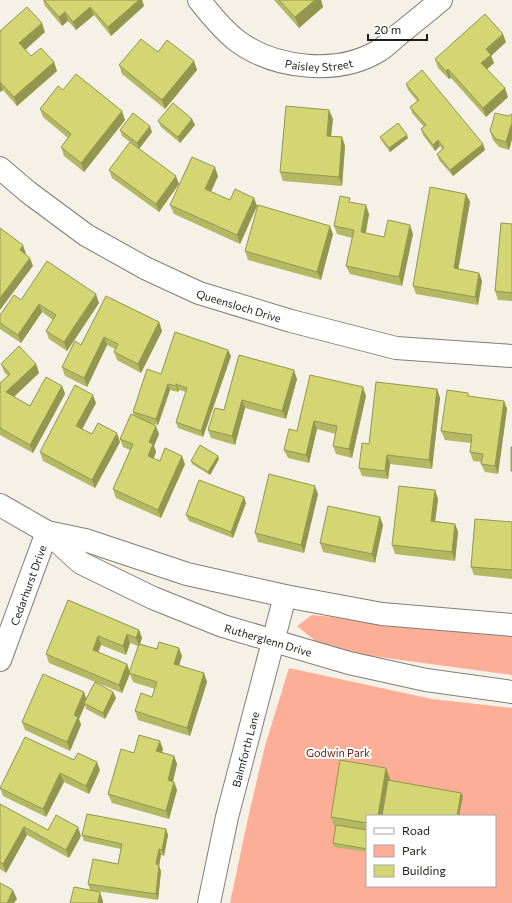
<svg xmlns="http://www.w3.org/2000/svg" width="512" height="903" font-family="Commissioner,sans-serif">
	<rect width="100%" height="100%" fill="#f6f1e7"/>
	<path fill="#fcaf96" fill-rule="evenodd" d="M312 615 482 632 512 633V675L364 655 319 644 297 626Z
		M289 668 432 699 512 708V903H230L248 818 265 746ZM367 816H495V886H367Z"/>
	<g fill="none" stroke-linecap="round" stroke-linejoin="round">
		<defs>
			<g id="minor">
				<path id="s1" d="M199 0C210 14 222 29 236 40 274 69 339 76 380 50 386 46 392 40 398 35 413 23 427 12 441 0"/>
				<path id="s2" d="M0 168 28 192 86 235 145 268 199 293 291 321 396 348 512 356"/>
				<path id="s3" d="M0 505 47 532 81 563 153 598 223 626 349 663 426 680 512 692"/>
				<path d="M47 532 85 540 187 574 285 596 382 614 512 625"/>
				<path id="s4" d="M0 660 47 532"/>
				<path id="s5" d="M209 903 227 817 285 596"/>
			</g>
		</defs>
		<use href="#minor" stroke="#837f76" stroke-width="24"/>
		<use href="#minor" stroke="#fff" stroke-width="22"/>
	</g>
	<path fill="#b5b862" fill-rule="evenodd" d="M43 0H142L144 6 111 36 94 15 76 30 68 21 62 26 45 6Z
		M274 0H321L323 7 299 28Z
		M0 31 45 32 25 49 31 56 54 62 57 71 17 106 3 90 0 92Z
		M506 42 491 56 494 63 487 69 508 97 486 117 451 78 449 79 438 68 435 59Z
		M158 52 194 61 197 70 165 109 122 74 119 65Z
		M406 84 483 144 485 150 453 176 439 160 437 154 442 149 440 146 435 151 423 135 421 129 424 127 412 113 410 107 417 101 408 90Z
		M63 90 125 120 84 172 64 156 61 147 68 138 43 117 40 109Z
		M512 114V139L509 150 499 147 493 140 490 131Z
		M192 119 195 125 180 143 161 127 158 121Z
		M333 119 331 136 342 137 345 146 342 186 283 181 280 172Z
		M120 130 152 132 139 149 179 184 159 212 112 178 109 170 130 142 122 136Z
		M380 137 408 138 390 152 381 140Z
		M218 176 211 192 230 200 254 198 257 206 240 244 174 214 170 205Z
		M466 194 470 202 458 269 479 273 482 281 478 305 416 294 413 286Z
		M351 202 369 214 366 233 384 237 413 234 402 286 350 274 346 266 352 238 337 234 334 226Z
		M512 224V301L498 300 495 291Z
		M333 234 321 280 248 260 245 251Z
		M106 296 159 322 162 331 141 373 117 360 114 352 115 349 107 345 87 387 65 376 62 367 81 345Z
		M21 300 99 303 67 351 49 339 46 331 53 320 42 312 21 343 0 329V315Z
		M239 355 297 379 286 419 245 408 235 445 211 438 208 430 224 410Z
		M231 356 203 437 178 428 176 422 186 392 179 390 178 392 170 390 158 425 149 423 159 434 154 446 156 452 153 459 160 461 185 464 161 518 116 498 113 489 130 450 123 447 120 439 134 416 133 412 161 374Z
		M1 364H36L39 373 14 397 30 406 62 386 65 394 33 453 0 435V383L8 376 4 372Z
		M310 375 366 396 352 458 336 454 333 446 336 434 317 429 309 463 288 458 284 450 297 431Z
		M437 389 440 398 432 469 390 464 388 479 362 476 359 468 369 444Z
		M469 396 504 401 507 409 498 474 485 472 481 464 482 462 473 461 470 452 471 443 445 440 441 431Z
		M96 403 82 429 92 434 120 442 95 488 43 461 40 452Z
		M219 459 210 475 192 464 191 461Z
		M435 490 438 499 435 521 455 524 458 532 455 561 395 554 392 545Z
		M318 494 304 553 258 542 255 533Z
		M246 503 233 538 189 521 186 515Z
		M512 522V579L474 575 471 567Z
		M383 525 375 563 323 552 320 543Z
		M68 600 139 630 142 638 140 644 182 656 179 665 204 673 207 682 190 736 138 720 135 711 152 697 155 689 133 682 130 674 122 693 49 663 46 654ZM130 643 138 646 130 672 127 664 98 652 101 645 126 655Z
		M113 692 116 698 105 719 86 709 85 705 79 719 81 725 70 751 25 730 22 722 86 699Z
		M163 749 162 752 174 756 177 764 173 782H174L177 790 169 819 112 803 108 794 134 753Z
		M74 760 100 770 89 794 64 782 46 817 3 796 0 788Z
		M390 779V780L461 793 463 796 459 816H367V852L334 847 333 843 336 828 334 827 331 817Z
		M0 804 48 830 81 836 69 858 27 835 6 873 0 869Z
		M166 829 168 835 164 856 161 855 159 866 161 871 158 900 90 890 88 884 118 864 121 849 84 841 82 835Z"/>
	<path fill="#949650" d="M139 0H142L144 6 111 36 108 27Z
		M315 0H321L323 7 299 28 295 17Z
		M90 7 94 15 76 30 73 22Z
		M65 12 68 21 62 26 59 17Z
		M42 23 45 32 23 52 19 43Z
		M503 34 506 42 491 56 494 63 485 71 481 63 486 49Z
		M194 61 197 70 165 109 162 100Z
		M54 62 57 71 17 106 14 97Z
		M448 69 451 78 449 79 446 71Z
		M0 82 3 90 0 92Z
		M505 88 508 97 486 117 483 108Z
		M329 110 333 119 330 145 327 136Z
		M122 111 125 120 84 172 81 163Z
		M192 119 195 125 180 143 178 137Z
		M511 125 512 128V139L509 150 506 142Z
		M150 126 152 132 139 149 137 143Z
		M407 135 408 138 390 152 389 148Z
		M342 137 345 146 342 186 339 177Z
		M438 140 440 146 435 151 433 145Z
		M483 144 485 150 453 176 450 170Z
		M215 167 218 176 208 198 205 189Z
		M176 176 179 184 159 212 156 204Z
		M466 194 470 202 457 277 454 268Z
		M254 198 257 206 240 244 237 235Z
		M366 205 369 214 364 240 361 232Z
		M410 225 413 234 402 286 399 277Z
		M330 226 333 234 321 280 317 272Z
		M23 245 26 254 23 258 20 250Z
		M30 258 33 266 0 310V298Z
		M479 273 482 281 478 305 475 297Z
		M96 294 99 303 67 351 64 342Z
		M39 304 42 312 21 343 18 335Z
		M159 322 162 331 141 373 138 364Z
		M104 337 107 345 87 387 84 378Z
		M228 350 231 356 203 437 201 431Z
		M36 364 39 373 9 401 6 392Z
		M294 370 297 379 286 419 282 411Z
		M168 384 170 390 158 425 156 419Z
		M176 384 179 390 178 392 176 386Z
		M62 386 65 394 33 453 30 445Z
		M363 387 366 396 352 458 349 449Z
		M437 389 440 398 432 469 429 460Z
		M93 395 96 403 79 435 76 426Z
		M242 400 245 408 235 445 232 436Z
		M504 401 507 409 498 474 495 466Z
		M314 421 317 429 309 463 306 455Z
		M156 426 159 434 154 446 156 452 151 465 148 456 149 442Z
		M117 433 120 442 95 488 92 480Z
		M387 455 390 464 388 479 385 471Z
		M182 456 185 464 161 518 158 510Z
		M218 456 219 459 210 475 208 472Z
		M315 486 318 494 304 553 301 545Z
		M435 490 438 499 434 530 431 521Z
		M244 497 246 503 233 538 231 532Z
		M380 517 383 525 375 563 372 554Z
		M455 524 458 532 455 561 452 552Z
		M139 630 142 638 139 646 136 638Z
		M127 634 130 643 126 655 123 646Z
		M98 636 101 645 96 658 93 650Z
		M179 648 182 656 177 672 174 664Z
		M127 664 130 673 122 693 119 685Z
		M204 673 207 682 190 736 187 728Z
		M84 692 87 701 84 703 85 705 79 719 81 725 70 751 67 742 74 715Z
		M113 692 116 698 105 719 103 713Z
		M160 741 163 749 160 759 156 751Z
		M174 756 177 764 171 789 168 780Z
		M97 762 100 770 89 794 86 786Z
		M386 768 390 779 383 816H378Z
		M60 773 64 782 46 817 43 809Z
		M174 782 177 790 169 819 166 811Z
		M461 793 463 796 459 816H457Z
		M24 827 27 835 6 873 3 864Z
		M78 827 81 836 69 858 66 850Z
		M166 829 168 835 164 856 162 850Z
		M159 849 161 855 159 866 161 871 158 900 156 894V864Z
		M13 890 17 899 14 903H7Z
		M100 892 103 901V903H98Z"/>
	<path fill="#d3d672" stroke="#949650" d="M44 0H139L108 27 90 7 73 22 65 12 59 17Z
		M279 0H315L295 17Z
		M27 7 42 23 19 43 31 56 41 48 54 62 14 97 0 82V31Z
		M485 14 503 34 486 49 491 55 481 63 505 88 483 108 448 69 446 71 435 59Z
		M141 39 158 52 167 40 194 61 162 100 119 65Z
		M422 70 483 144 450 170 437 154 444 148 438 140 433 145 421 129 426 125 410 107 419 100 406 84Z
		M76 74 122 111 81 163 61 147 71 134 40 109 58 86 63 90Z
		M173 103 192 119 178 137 158 121Z
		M286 106 329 110 327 136 342 137 339 177 280 172Z
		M133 113 150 126 137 143 120 130Z
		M495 113 508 116 512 114V125H511L506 142 496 139 490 131Z
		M398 123 407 135 389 148 380 137Z
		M130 142 176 176 156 204 109 170Z
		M192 157 215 167 205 189 230 200 235 189 254 198 237 235 170 205Z
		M430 187 466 194 454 268 479 273 475 297 413 286Z
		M340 196 350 198 349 202 366 205 361 232 384 237 388 220 410 225 399 277 346 266 354 230 334 226Z
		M258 205 330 226 317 272 245 251Z
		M501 223 512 224V293L495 291Z
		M0 228 23 245 20 250 30 258 0 298Z
		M47 261 96 294 64 342 46 331 56 315 39 304 18 335 0 323V315L14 295 21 300Z
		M106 296 159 322 138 364 114 352 118 344 104 337 84 378 62 367 75 341 81 345Z
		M175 332 228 350 201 431 176 422 187 388 176 384V386L168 384 156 419 133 412 147 369 161 374Z
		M19 346 36 364 6 392 30 406 46 377 62 386 30 445 0 428V383L10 374 1 364Z
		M239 355 294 370 282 411 242 400 232 436 208 430 215 408 224 410Z
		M310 375 363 387 349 449 333 446 337 426 314 421 306 455 284 450 289 429 297 431Z
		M376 382 437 389 429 460 387 455 385 471 359 468 362 443 369 444Z
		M75 385 93 395 76 426 92 434 98 423 117 433 92 480 40 452Z
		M447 390 468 393V396L504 401 495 466 481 464 483 454 470 452 472 435 441 431Z
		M131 414 156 426 149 442 153 444 148 456 160 461 165 448 182 456 158 510 113 489 133 444 120 439Z
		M200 445 218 456 208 472 191 461Z
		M511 447H512V471H511Z
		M269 474 315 486 301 545 255 533Z
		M199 480 244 497 231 532 186 515Z
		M399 486 435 490 431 521 455 524 452 552 392 545Z
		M328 506 380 517 372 554 320 543Z
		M475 519 512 522V570L471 567Z
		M68 600 139 630 136 638 127 634 123 646 98 636 93 650 127 664 119 685 46 654Z
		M159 642 179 648 174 664 204 673 187 728 135 711 141 693 152 697 157 682 129 673 139 644 157 649Z
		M43 674 84 692 74 715 78 717 67 742 22 722Z
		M95 682 113 692 103 713 84 703Z
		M139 735 160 741 156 751 174 756 168 780 174 782 166 811 108 794 121 749 134 753Z
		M25 737 74 760 78 753 97 762 86 786 60 773 43 809 0 788Z
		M340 760 386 768 378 816H367V823L331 817Z
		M388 780 461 793 457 816H382Z
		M0 804 48 830 56 815 78 827 66 850 24 827 3 864 0 862Z
		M87 814 166 829 162 850 159 849 156 864 159 865 156 894 88 884 93 859 118 864 122 844 82 835Z
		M336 825 367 830V849L333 843Z
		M0 883 13 890 7 903H0Z
		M74 887 100 892 98 903H70Z"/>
	<g text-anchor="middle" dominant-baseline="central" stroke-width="4" stroke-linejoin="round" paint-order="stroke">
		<g font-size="11" fill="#1e1d19" stroke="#fff">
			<text stroke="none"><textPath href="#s1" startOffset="143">Paisley Street</textPath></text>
			<text stroke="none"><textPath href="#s2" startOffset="278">Queensloch Drive</textPath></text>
			<text stroke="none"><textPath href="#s4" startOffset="80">Cedarhurst Drive</textPath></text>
			<text stroke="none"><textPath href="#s3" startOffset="303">Rutherglenn Drive</textPath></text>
			<text stroke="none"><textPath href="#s5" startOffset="158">Balmforth Lane</textPath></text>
		</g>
		<g font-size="11" fill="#642814" stroke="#fff">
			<text x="338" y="752">Godwin Park</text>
		</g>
	</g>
	<rect x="366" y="815" width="130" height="72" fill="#ffffff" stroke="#a5a5a3"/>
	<rect x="374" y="828" width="20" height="6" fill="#ffffff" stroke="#a5a5a3"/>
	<text x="402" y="835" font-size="12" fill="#1e1d19">Road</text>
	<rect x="374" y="845" width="20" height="12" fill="#fcaf96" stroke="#a5a5a3"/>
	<text x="402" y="855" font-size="12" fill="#1e1d19">Park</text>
	<rect x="374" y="865" width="20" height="12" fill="#d3d672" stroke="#a5a5a3"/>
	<text x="402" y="875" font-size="12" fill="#1e1d19">Building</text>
	<path d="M368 34v6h59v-6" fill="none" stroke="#1e1d19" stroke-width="2"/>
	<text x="374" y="34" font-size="12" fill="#1e1d19" stroke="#ffffff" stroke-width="3" paint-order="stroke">20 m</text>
</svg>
